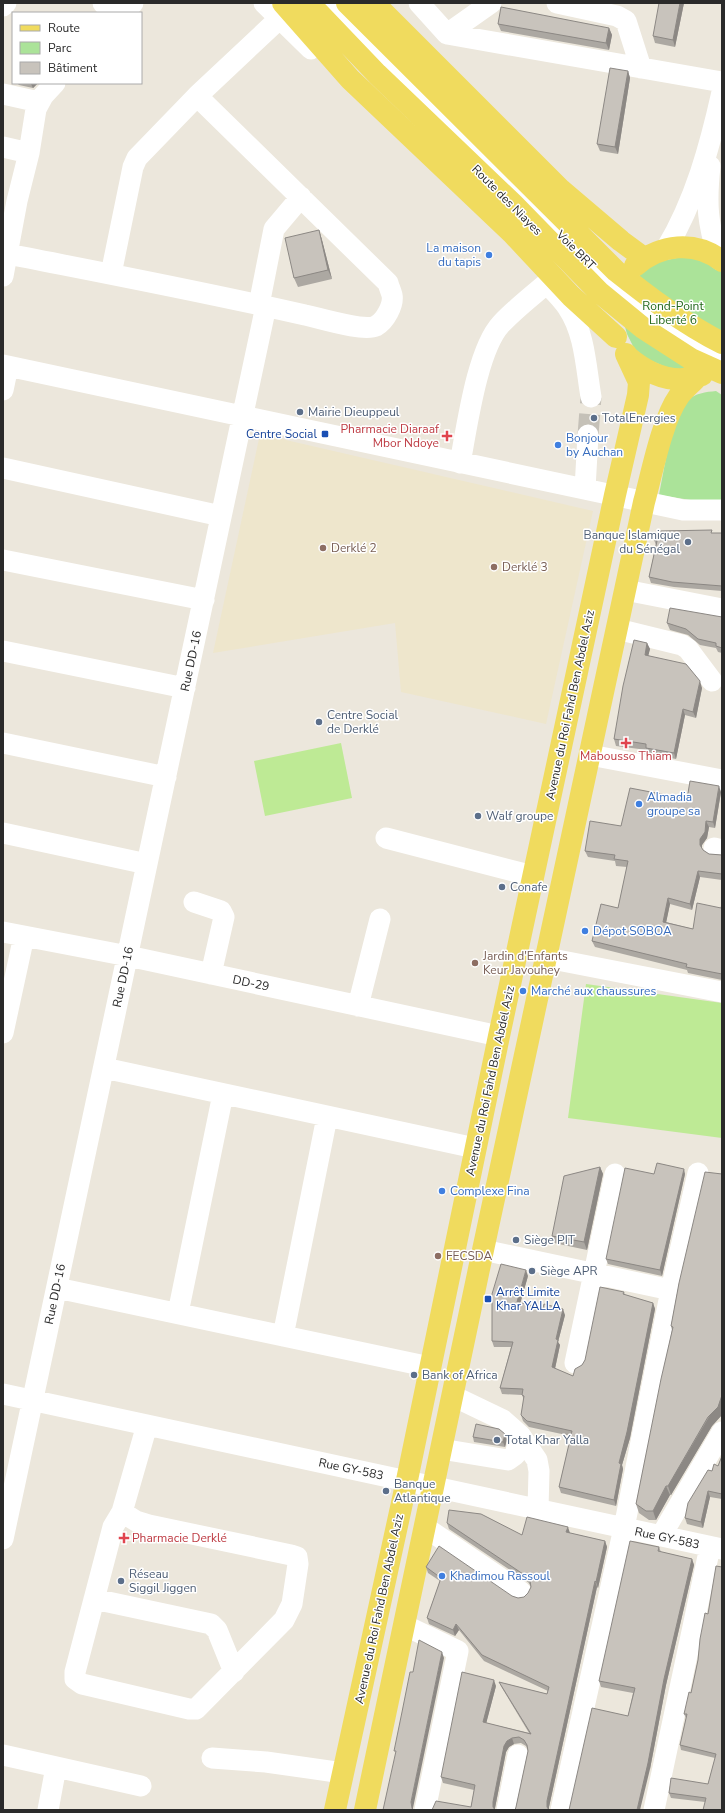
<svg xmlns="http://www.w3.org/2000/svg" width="725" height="1813" font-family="'Nunito Sans',sans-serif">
	<rect width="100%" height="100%" fill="#ece7dc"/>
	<path fill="#eee6cc" d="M260 434 593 511 546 724 401 692 395 623 213 653Z"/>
	<path fill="#abe399" d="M692 255 722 271V354L715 360 675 371 645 358 634 348 627 334 624 323 629 287 651 263Z
		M716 391 722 395V505L659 495C664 471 671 419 687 401 695 393 706 392 716 391Z"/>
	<path fill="#beea95" d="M341 743 352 798 265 816 254 761Z
		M586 984 722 1003V1138L568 1118Z"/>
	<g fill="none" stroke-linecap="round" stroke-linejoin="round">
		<path stroke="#c5c1b8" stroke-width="21" stroke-dasharray="21 10" stroke-linecap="butt" d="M588 435 591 397"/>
		<path stroke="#fff" stroke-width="21" d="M103 3 112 13
			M264 3 311 49
			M326 3 607 282C644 312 679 339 722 359
			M419 3 447 34 491 3
			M557 3 617 16 626 21 641 68
			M3 6 6 3
			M123 13 133 3
			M447 34 722 82
			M3 94 39 102
			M3 147 29 153
			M710 166C706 203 707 225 720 260
			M666 249C695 201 710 146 722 92
			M3 253C104 273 205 292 305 315 320 318 363 332 376 326 385 321 394 305 392 295 391 291 389 287 388 283L197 96
			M111 274 133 167 137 158 197 96 280 18
			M3 276 17 201 29 153 36 109 43 96 55 83
			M550 287C556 293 563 300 568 308 585 333 586 368 591 397
			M259 305 274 229 301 197
			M3 365 683 510H722
			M3 390 8 366
			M460 463C467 427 477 350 501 324 515 309 532 296 547 283
			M3 468 221 516
			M585 489 588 435
			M3 560 204 600
			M625 590 722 609
			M617 629 682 645 688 649 712 681
			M3 651 185 688
			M3 743 166 777
			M590 755 722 780
			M3 833 147 864
			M386 838 533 876
			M714 848 722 850
			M194 902 221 911 224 917 211 974
			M3 932 128 956 499 1036
			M547 958 722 992
			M358 1006 380 919
			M3 1033 24 936
			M104 1068 475 1148
			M483 1250 671 1290
			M57 1288 430 1367
			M178 1313 223 1094
			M283 1336 327 1117
			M575 1363 615 1174
			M3 1394 722 1549
			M520 1435 537 1460 539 1471 538 1509
			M441 1449 508 1460 515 1455 520 1435 503 1420 453 1396
			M122 1512 136 1521 149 1525 291 1555 297 1557 298 1564 292 1604 284 1620 196 1709H189L82 1684 75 1679V1672L113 1527 122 1512 147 1425
			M426 1528 521 1592
			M661 1536 722 1432
			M3 1539 266 306
			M94 1599 211 1624 217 1630 234 1672
			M404 1625 458 1651 425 1810
			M3 1755 141 1786
			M212 1758 266 1762 343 1773
			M48 1810 56 1767
			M507 1810 518 1755
			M561 1810 624 1528 671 1290 698 1173
			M654 1810 710 1547"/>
		<path stroke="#f0db5e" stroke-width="22" d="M283 3 350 79 512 233 571 296 616 337
			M309 3 377 74 513 204 599 292 643 328 691 359 722 373
			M347 3 616 271C650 298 683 323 722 343
			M374 3 561 190 621 241 640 255 647 257
			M635 266C660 244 695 240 722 261
			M627 356C648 374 674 386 702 375
			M335 1810 407 1480 499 1036 615 495 638 395 639 382 626 354
			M365 1810 483 1250 644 502C652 473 662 420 679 396 684 389 692 383 698 376"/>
	</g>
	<path fill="#aca8a2" d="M684 3 675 47 655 43 653 36Z
		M498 24 609 28 612 35 609 50 501 31Z
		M628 71 630 78 618 154 600 151 597 144Z
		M17 83H38L33 88 19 85Z
		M319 230 322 240 332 279 298 287 294 278Z
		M713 533H722V591L674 587 651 583 649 577 656 545 654 540Z
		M722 617V653L718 652 716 648 700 645 688 635 670 630 667 623Z
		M647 643 650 649 648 655 702 688 696 718 685 715 676 759 648 754 647 750 616 746 614 739Z
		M721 792 715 828 709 827 707 838 702 845V849L703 850 709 854 722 855V880L700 877 692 910 670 904 666 922 693 929 721 908 722 904V980L688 973 687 970 595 947 592 941 618 908 627 867 616 866 615 861 588 857 585 851 621 826 687 799Z
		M600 1167 603 1174 587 1250 554 1243 552 1236Z
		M685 1174 662 1276 608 1264 606 1259Z
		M528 1276 520 1303 565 1315 558 1342 560 1345 555 1369 573 1376 582 1365 624 1292 625 1295 653 1303 655 1309 630 1438 622 1465 623 1469 616 1506 561 1493 559 1487 571 1436 529 1427 523 1421 521 1415 524 1400 522 1395 502 1394 500 1388 511 1347H494L492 1341Z
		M679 1283 721 1416 712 1426 671 1495H670L656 1520H649L639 1513 636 1504 672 1330 671 1326Z
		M473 1437 507 1439 505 1447 474 1442Z
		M722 1456V1499L710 1497 703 1528 687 1524 685 1518 712 1471 718 1466Z
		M447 1523 522 1535 570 1533 605 1541 607 1547 598 1588 597 1587 549 1807H516L528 1751 527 1748 526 1746 521 1743 514 1744 509 1747 506 1752 495 1808 471 1807 474 1790 443 1783 441 1777 496 1686 486 1723 529 1733 502 1688 499 1682 547 1694 548 1691 484 1661 459 1630 455 1636 429 1624 427 1618 440 1581 428 1573 426 1567 518 1598 524 1597 528 1593 531 1587 530 1585 528 1582 449 1529Z
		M659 1547 661 1552 692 1559 694 1565 666 1685 650 1769 628 1716 633 1693 601 1687 599 1681Z
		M705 1613 722 1810 705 1802 671 1798 669 1793 708 1784 715 1758 681 1750 680 1745 686 1718 684 1714 691 1693 698 1660Z"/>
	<path fill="#8c8884" d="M680 3H684L675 47 673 40Z
		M609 28 612 35 609 50 606 43Z
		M628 71 630 78 618 154 615 147Z
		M32 83H38L33 88 31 84Z
		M319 230 322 240 332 279 328 270Z
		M647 643 650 649 647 661 645 655Z
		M700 681 702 688 696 718 693 712Z
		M683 709 685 715 676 759 674 753Z
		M719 786 721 792 715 828 713 822Z
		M706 821 709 827 707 838 702 845V851L700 845V839Z
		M698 871 700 877 692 910 690 904Z
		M668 898 670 904 665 928 663 922Z
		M600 1167 603 1174 587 1250 584 1242Z
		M684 1169 685 1174 662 1276 660 1270Z
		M526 1270 528 1276 519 1308 517 1302Z
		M653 1303 655 1309 630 1438 622 1465 623 1469 616 1506 614 1500 619 1463Z
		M563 1309 565 1315 558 1342 560 1345 554 1373 552 1367 556 1339Z
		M722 1395V1414L721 1416 712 1426 671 1495 668 1486Z
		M505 1434 507 1439 505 1447 503 1442Z
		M666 1486 670 1495 656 1520 653 1511Z
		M708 1491 710 1497 703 1528 701 1522Z
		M568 1527 570 1533 569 1538 566 1532Z
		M605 1541 607 1547 598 1588 596 1582Z
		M692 1559 694 1565 666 1685 650 1769 640 1810H637L664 1679Z
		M595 1581 597 1587 549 1807V1810H548L547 1807V1801Z
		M456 1624 459 1630 455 1636 453 1630Z
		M442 1652 444 1658 413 1808V1810H412L411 1802Z
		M494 1680 496 1686 485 1728 483 1722Z
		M512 1738 514 1744 509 1747 506 1752 495 1808V1810L493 1807V1802L504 1746 507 1741Z"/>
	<path fill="#c8c3bc" stroke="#8c8884" d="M659 3H680L673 40 653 36Z
		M501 7 609 28 606 43 498 24Z
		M610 68 628 71 615 147 597 144Z
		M319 230 328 270 294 278 285 238Z
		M712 530 711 533H722V586L672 582 649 577 657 541 654 540 659 531Z
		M670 608 722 617V648L716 646V643L698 639 686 629 667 623Z
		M634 640 647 643 645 655 686 664 700 681 693 712 683 709 674 753 646 748V744L614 739 623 686Z
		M690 781 719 786 713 822 706 821 705 832 700 839V845L703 850 709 854 722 855V874L698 871 690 904 668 898 663 922 693 929 697 903 721 908 722 904V974L686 967 687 964 592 941 601 904 618 908 628 861 614 859 615 855 585 851 590 821 621 826 630 788 687 799Z
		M657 1163 684 1169 660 1270 606 1259 625 1168 654 1174Z
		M600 1167 584 1242 552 1236 564 1176Z
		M705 1172 722 1174V1395L718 1407 708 1417 668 1486H666L653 1511H646L636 1504 661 1379 673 1327 671 1326 679 1283Z
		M501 1264 526 1270 517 1302 543 1308 544 1304 563 1309 556 1339 558 1340 552 1367 573 1376 575 1369 582 1365 585 1360 600 1287 624 1292 623 1294 653 1303 627 1432 619 1463 621 1464 614 1500 559 1487 572 1431 527 1421 521 1415 524 1396 522 1395 523 1389 500 1388 513 1342 492 1341V1294Z
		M476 1424 499 1429 505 1434 503 1442 473 1437Z
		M722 1456V1494L708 1491 701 1522 685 1518 688 1503 708 1470 712 1471 714 1464 718 1466Z
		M449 1510 481 1514 522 1535 527 1517 568 1527 566 1532 605 1541 596 1582 595 1581 547 1801V1807L549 1810H515L516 1807 528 1751 527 1745 524 1740 519 1737 512 1738 507 1741 504 1746 493 1802V1807L495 1810H432L436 1801 471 1807 475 1785 441 1777 462 1672 494 1680 483 1722 531 1734 499 1682 547 1694 549 1687 482 1655 456 1624 453 1630 427 1618 441 1578 426 1567 439 1546 512 1596 518 1598 524 1597 528 1593 531 1587 530 1581 526 1576 447 1523Z
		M630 1541 659 1547 658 1551 692 1559 664 1679 648 1763 637 1810H569L592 1708 628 1716 635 1688 599 1681Z
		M716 1566 722 1567V1810H703L706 1798 669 1793 671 1778 708 1784 716 1754 680 1745 687 1714H684L689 1692 691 1693 698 1660 700 1639 705 1613 708 1614Z
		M419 1640 442 1652 411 1802 412 1808 413 1810H383L396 1751H394L402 1712 410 1672H413Z"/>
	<g fill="#3f7fe0" stroke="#fff" stroke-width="1.5">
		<circle cx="489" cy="255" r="4"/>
		<circle cx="558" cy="445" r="4"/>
		<circle cx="639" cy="804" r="4"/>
		<circle cx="585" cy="931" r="4"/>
		<circle cx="523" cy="991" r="4"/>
		<circle cx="442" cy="1191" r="4"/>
		<circle cx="442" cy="1576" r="4"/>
	</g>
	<g fill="#5c6f8a" stroke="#fff" stroke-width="1.5">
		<circle cx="300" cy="412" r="4"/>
		<circle cx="594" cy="418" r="4"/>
		<circle cx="688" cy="542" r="4"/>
		<circle cx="319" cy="722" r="4"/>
		<circle cx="478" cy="816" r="4"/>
		<circle cx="502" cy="887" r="4"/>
		<circle cx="516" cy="1240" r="4"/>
		<circle cx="532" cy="1271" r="4"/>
		<circle cx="414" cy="1375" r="4"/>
		<circle cx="497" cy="1440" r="4"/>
		<circle cx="386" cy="1491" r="4"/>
		<circle cx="121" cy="1581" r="4"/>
	</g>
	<g fill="#1a4fb4" stroke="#fff" stroke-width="1.5">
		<rect x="321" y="430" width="8" height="8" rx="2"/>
		<rect x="484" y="1295" width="8" height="8" rx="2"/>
	</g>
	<g fill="#e0444e" stroke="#fff" stroke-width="1.5">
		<path d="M445 430h4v4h4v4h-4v4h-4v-4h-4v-4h4z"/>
		<path d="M624 737h4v4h4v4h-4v4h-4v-4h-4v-4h4z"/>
		<path d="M122 1532h4v4h4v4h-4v4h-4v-4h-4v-4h4z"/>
	</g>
	<g fill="#8d6e63" stroke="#fff" stroke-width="1.5">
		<circle cx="323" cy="548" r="4"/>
		<circle cx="494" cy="567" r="4"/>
		<circle cx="475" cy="963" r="4"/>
		<circle cx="438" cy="1256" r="4"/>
	</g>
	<g text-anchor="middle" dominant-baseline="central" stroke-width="3" stroke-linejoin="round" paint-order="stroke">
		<g font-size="12" fill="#2a2a2a" stroke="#fff">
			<text transform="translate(507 200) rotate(45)">Route des Niayes</text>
			<text transform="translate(576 250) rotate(45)">Voie BRT</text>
			<text transform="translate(191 661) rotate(-78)">Rue DD-16</text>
			<text transform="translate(570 705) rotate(-78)">Avenue du Roi Fahd Ben Abdel Aziz</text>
			<text transform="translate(123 977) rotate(-78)">Rue DD-16</text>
			<text transform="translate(251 983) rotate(12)">DD-29</text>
			<text transform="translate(490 1081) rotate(-78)">Avenue du Roi Fahd Ben Abdel Aziz</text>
			<text transform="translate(55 1294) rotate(-78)">Rue DD-16</text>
			<text transform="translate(351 1469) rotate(12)">Rue GY-583</text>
			<text transform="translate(667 1538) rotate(12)">Rue GY-583</text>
			<text transform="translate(379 1609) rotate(-78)">Avenue du Roi Fahd Ben Abdel Aziz</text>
		</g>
		<g font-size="12" fill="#366cbe" stroke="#fff" text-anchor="start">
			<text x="481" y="248" text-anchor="end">La maison<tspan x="481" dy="14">du tapis</tspan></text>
			<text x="566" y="438">Bonjour<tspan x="566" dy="14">by Auchan</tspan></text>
			<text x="647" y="797">Almadia<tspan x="647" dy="14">groupe sa</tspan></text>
			<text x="593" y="931">Dépot SOBOA</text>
			<text x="531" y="991">Marché aux chaussures</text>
			<text x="450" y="1191">Complexe Fina</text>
			<text x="450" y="1576">Khadimou Rassoul</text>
		</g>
		<g font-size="12" fill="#23671a" stroke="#fff">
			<text x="673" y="306">Rond-Point<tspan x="673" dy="14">Liberté 6</tspan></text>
		</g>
		<g font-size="12" fill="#4e5e75" stroke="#fff" text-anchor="start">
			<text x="308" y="412">Mairie Dieuppeul</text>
			<text x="602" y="418">TotalEnergies</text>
			<text x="680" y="535" text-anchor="end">Banque Islamique<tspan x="680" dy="14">du Sénégal</tspan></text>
			<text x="327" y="715">Centre Social<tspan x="327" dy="14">de Derklé</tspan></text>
			<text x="486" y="816">Walf groupe</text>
			<text x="510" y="887">Conafe</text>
			<text x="524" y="1240">Siège PIT</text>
			<text x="540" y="1271">Siège APR</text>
			<text x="422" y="1375">Bank of Africa</text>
			<text x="505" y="1440">Total Khar Yalla</text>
			<text x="394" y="1484">Banque<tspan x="394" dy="14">Atlantique</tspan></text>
			<text x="129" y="1574">Réseau<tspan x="129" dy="14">Siggil Jiggen</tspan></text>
		</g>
		<g font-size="12" fill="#be3a42" stroke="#fff" text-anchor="end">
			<text x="439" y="429">Pharmacie Diaraaf<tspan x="439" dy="14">Mbor Ndoye</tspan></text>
			<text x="626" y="756" text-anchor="middle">Mabousso Thiam</text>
			<text x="132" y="1538" text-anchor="start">Pharmacie Derklé</text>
		</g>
		<g font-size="12" fill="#164399" stroke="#fff" text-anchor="end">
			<text x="317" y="434">Centre Social</text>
			<text x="496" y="1292" text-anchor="start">Arrêt Limite<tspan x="496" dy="14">Khar YALLA</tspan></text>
		</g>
		<g font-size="12" fill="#785e54" stroke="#fff" text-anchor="start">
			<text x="331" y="548">Derklé 2</text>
			<text x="502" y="567">Derklé 3</text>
			<text x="483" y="956">Jardin d'Enfants<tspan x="483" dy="14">Keur Javouhey</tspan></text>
			<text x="446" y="1256">FECSDA</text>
		</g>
	</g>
	<rect width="725" height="1813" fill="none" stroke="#2a2a2a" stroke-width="8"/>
	<rect x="12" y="12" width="130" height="72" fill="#ffffff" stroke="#aaaaaa"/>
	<rect x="20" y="25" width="20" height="6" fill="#f0db5e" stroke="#aaaaaa"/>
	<text x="48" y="32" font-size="12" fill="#2a2a2a">Route</text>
	<rect x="20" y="42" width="20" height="12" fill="#abe399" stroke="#aaaaaa"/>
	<text x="48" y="52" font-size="12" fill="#2a2a2a">Parc</text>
	<rect x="20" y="62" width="20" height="12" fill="#c8c3bc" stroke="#aaaaaa"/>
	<text x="48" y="72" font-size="12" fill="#2a2a2a">Bâtiment</text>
</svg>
